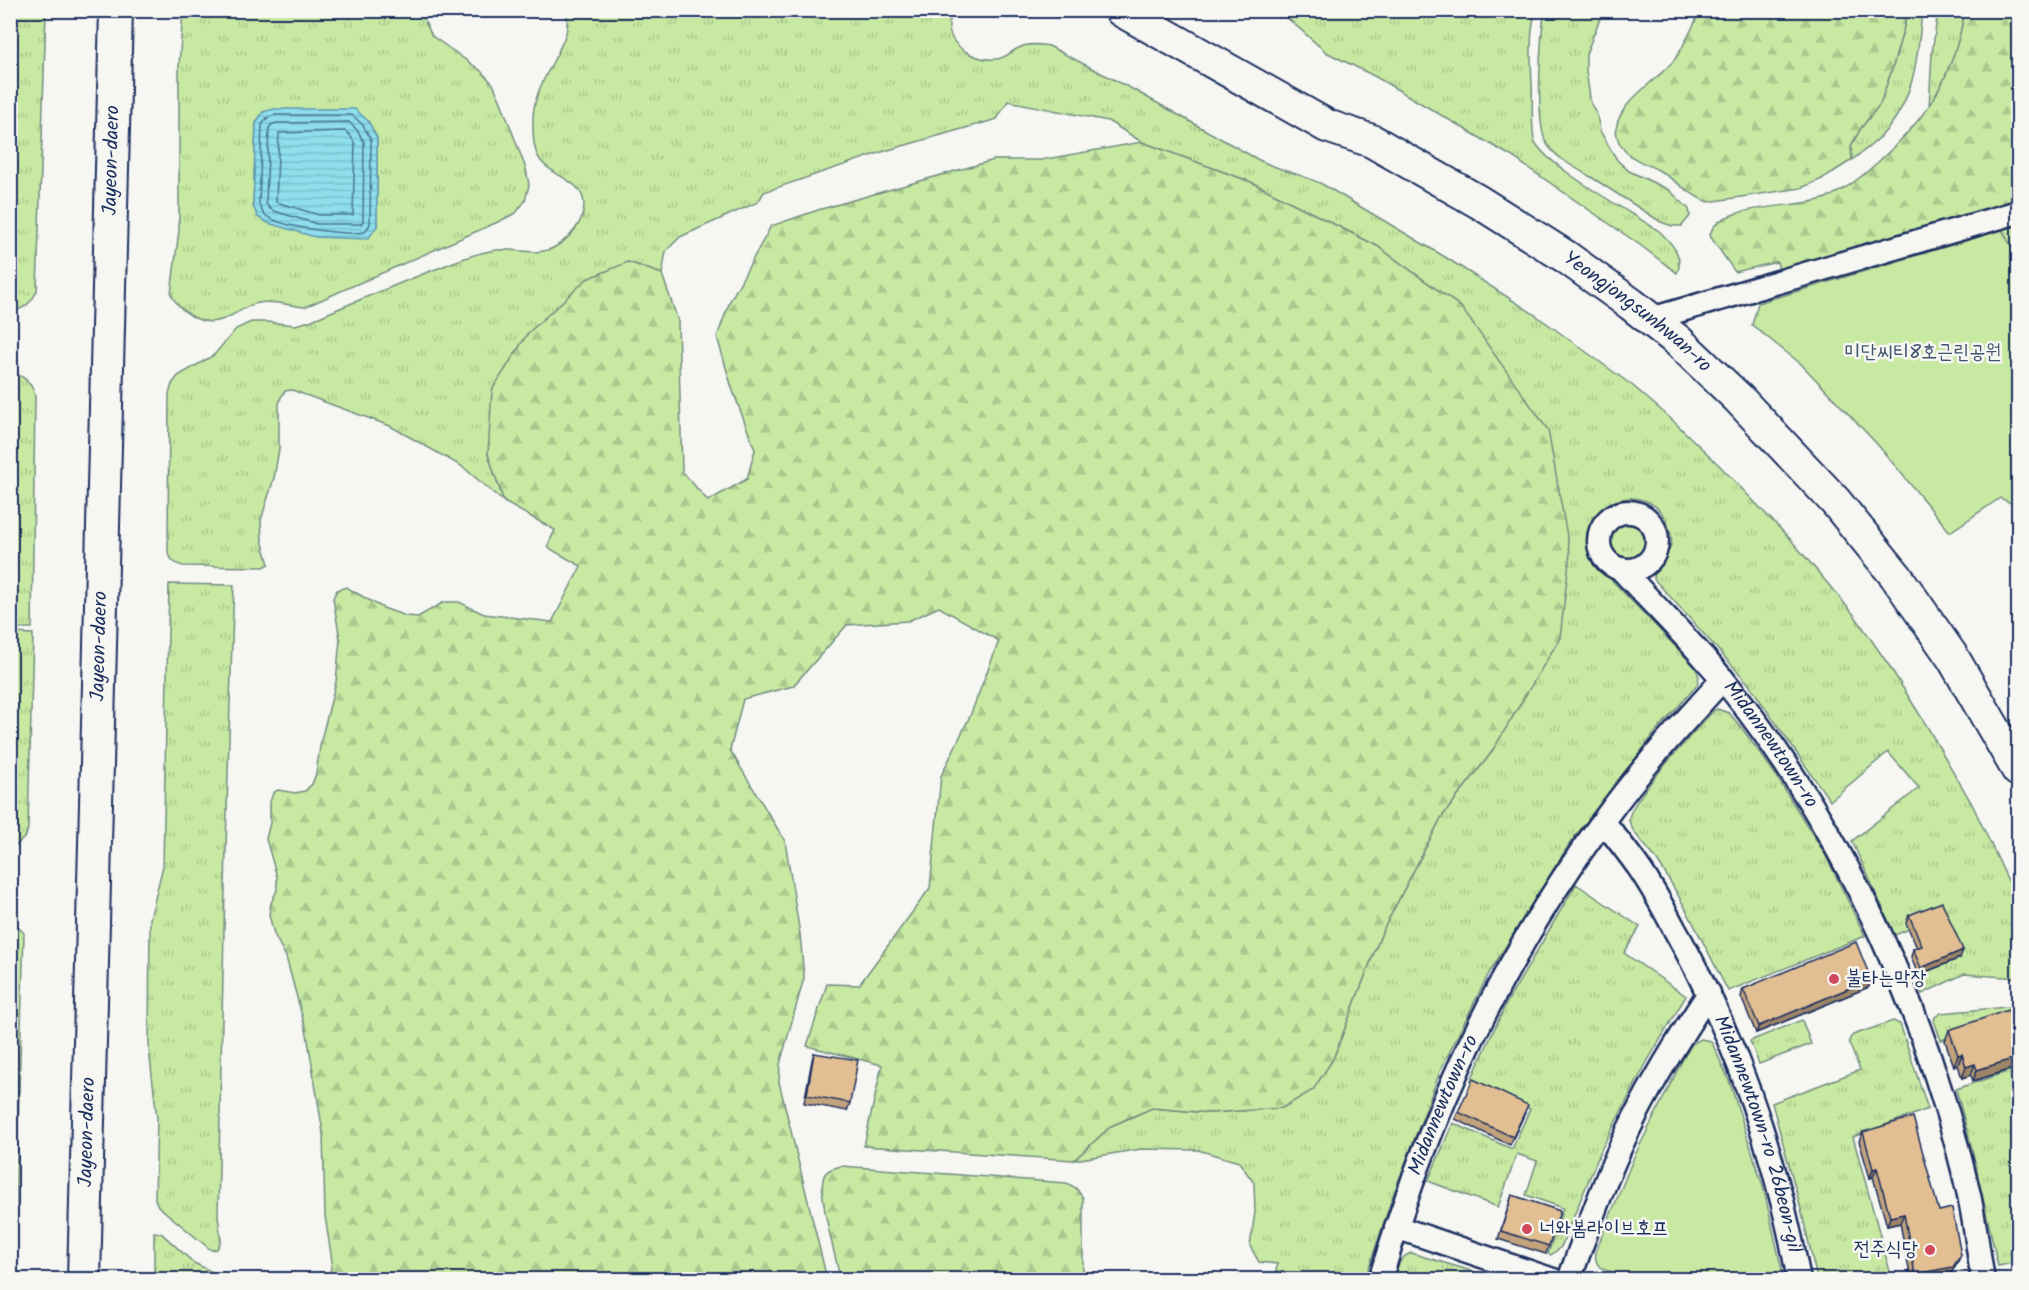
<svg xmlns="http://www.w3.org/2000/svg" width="2029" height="1290" font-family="Kalam,'Poor Story',sans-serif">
	<defs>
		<pattern id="grass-tufts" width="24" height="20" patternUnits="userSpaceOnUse" patternTransform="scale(1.5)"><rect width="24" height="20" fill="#c8e9a2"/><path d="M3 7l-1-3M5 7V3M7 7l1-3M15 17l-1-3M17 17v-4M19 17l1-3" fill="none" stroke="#abc88e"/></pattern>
		<pattern id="forest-firs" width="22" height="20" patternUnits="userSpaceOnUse" patternTransform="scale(1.5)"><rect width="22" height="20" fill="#c8e9a2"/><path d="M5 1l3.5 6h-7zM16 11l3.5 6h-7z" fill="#abc88e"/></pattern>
		<pattern id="water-rules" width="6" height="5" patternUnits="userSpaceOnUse" patternTransform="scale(1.5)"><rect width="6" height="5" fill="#8edeeb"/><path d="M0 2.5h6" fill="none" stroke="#7abfcc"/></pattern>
	</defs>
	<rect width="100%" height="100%" fill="#f6f6f2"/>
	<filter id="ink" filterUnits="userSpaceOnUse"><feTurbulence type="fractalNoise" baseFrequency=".0167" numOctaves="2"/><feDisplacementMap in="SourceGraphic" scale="12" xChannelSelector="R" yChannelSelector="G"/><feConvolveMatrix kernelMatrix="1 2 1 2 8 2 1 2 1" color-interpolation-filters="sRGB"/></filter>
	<g filter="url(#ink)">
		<path fill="url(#grass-tufts)" stroke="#728c80" stroke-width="1.5" fill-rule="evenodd" d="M11 10 46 11 37 291C31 303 24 310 10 311Z
			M183 11H420L432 36 480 70 493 84 501 102 526 169 529 185 525 201 516 213 500 221 305 307C290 306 273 300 258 303 244 306 234 316 221 320 201 327 179 311 171 294L179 230V66ZM263 112 368 121 377 138V226L253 206 256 123Z
			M567 11H951C952 17 948 23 949 29 952 49 978 61 996 59 1005 59 1012 50 1021 47 1029 43 1040 45 1049 46L1134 90 1257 159C1278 170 1301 174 1322 184L1445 257 1534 314 1633 386 1669 417 1719 465 1791 540 1855 616 1890 667 1928 728 1972 804 2018 902V978L1964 974 1922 994 1914 977 1960 958 1907 923 1909 929 1895 935 1852 841 1919 788 1888 752 1830 801 1748 683 1654 579V573C1659 563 1668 557 1671 545 1673 536 1669 527 1665 518 1641 475 1562 506 1603 571L1695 667C1699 674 1700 678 1697 685L1655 733 1570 843 1489 973 1441 1069 1392 1198 1365 1279H1273L1278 1264 1259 1262 1250 1246 1255 1212 1254 1183 1239 1162 1198 1150 1141 1149 1074 1160 1111 1126 1152 1108 1210 1113 1282 1108 1313 1089 1333 1059 1382 932 1441 818 1491 753 1461 307 1377 246 1251 182 1142 142 1108 121 1008 101 997 119 885 151 764 192 758 202 680 237 666 251 662 274 628 262 488 454 504 502 463 467 390 426 292 390 285 391 281 397 279 404V449L274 478 261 520 262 540 269 564 264 567 183 566C174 564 171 560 168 552L169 394 172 384 178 376 214 355 236 329 251 322H268L295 325 310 321C349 304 388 288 428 272 450 264 473 253 497 250 516 248 538 257 555 247 570 238 584 223 584 204 583 180 553 177 541 161 532 150 533 130 533 117 534 87 557 61 566 33 568 26 567 18 567 11Z
			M1275 11H1536C1529 30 1531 63 1532 84 1533 101 1531 122 1534 139 1540 163 1634 214 1659 231 1671 243 1685 256 1677 273L1640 245 1511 156 1376 77 1326 52 1285 16Z
			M1545 11H1603L1586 54V71L1591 104 1597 115 1600 131 1617 160 1629 171 1669 190 1689 209 1690 216 1682 226H1672L1661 222C1638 207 1614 192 1591 177 1576 168 1557 159 1547 144 1535 127 1540 32 1545 11Z
			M1906 11H1922C1918 55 1915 102 1881 136 1873 145 1862 152 1852 160L1851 146 1861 128 1880 104 1893 66 1905 23Z
			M1938 11H1965C1958 50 1950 72 1929 107L1932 53Z
			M2018 225V258L2002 230Z
			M11 372C24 376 33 383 35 397L32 628H11Z
			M1609 541a19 19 0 1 1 38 0a19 19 0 1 1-38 0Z
			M169 584 234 585C226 796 222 1006 218 1216L221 1240 217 1249 211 1250 158 1206 155 1199 157 1118 149 1049 150 919 163 866Z
			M11 633 33 634 28 828 26 836 11 850Z
			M1717 709 1729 713 1741 727 1773 771 1826 856 1865 936 1728 991C1705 947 1684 901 1656 859 1649 849 1628 829 1629 818 1632 798 1696 730 1713 711Z
			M1576 884 1640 927 1624 953 1686 996 1648 1060 1602 1148 1561 1247 1551 1255 1548 1254 1563 1208 1526 1195 1537 1161 1517 1154 1498 1207 1428 1181 1453 1123 1512 1149 1530 1109 1471 1080 1506 1004Z
			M2018 1006V1062L2005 1020 1941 1040 1934 1021 1935 1017 1941 1013Z
			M1802 1020 1811 1044 1759 1064 1750 1041Z
			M1893 1021 1900 1024 1928 1109 1853 1137 1892 1279H1817L1801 1209 1772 1103 1860 1070 1849 1043 1850 1038 1853 1035Z
			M2018 1068V1262L1998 1266 1972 1149 1956 1089Z
			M154 1232 161 1233 194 1263 217 1274 222 1279H154Z
			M1412 1253 1421 1256 1499 1279H1394C1397 1268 1399 1256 1412 1253Z"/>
		<path fill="url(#forest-firs)" stroke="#728c80" stroke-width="1.5" d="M1700 11H1906L1905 23 1893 66 1880 104 1861 128 1851 146 1852 160 1822 179 1801 188 1708 202C1690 196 1675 179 1658 170 1647 164 1635 161 1626 152 1592 116 1656 84 1675 59 1685 44 1693 27 1700 11Z
			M1965 11H2018V201L1779 270 1777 262 1735 272 1710 236C1714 202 1800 209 1826 198 1845 190 1863 176 1878 162 1930 115 1952 79 1965 11Z
			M1142 142 1251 182 1377 246 1461 307 1548 430 1570 553 1560 638 1491 753 1441 818 1382 932 1333 1059 1313 1090 1282 1108 1210 1113 1152 1108 1111 1126 1074 1160 864 1146 882 1065 807 1046 827 984 859 985 930 888 941 776 970 716 999 641 939 607 908 621 847 625 793 686 743 699 730 750 785 841 800 934 804 978 780 1064 779 1082 827 1279H329L332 1261 325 1216 323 1133 307 1034 286 957 274 934 269 915 271 903 277 890V877L266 839 270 823V802L273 793 278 790 295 793 305 791 312 784 316 774 321 740 336 682 340 639 333 598 337 590 346 587 383 608 406 616 418 617 444 602H459L484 614 552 622 581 566 547 547 555 530 504 502 488 454 492 390 528 333 587 279 628 262 662 274 678 321 682 471 708 501 747 479 755 450 732 388 717 337 730 301 771 226 818 210 994 160H1041Z
			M841 1166 1067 1183 1076 1188 1083 1198V1279H840C837 1259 815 1189 825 1174 829 1168 835 1168 841 1166Z"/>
		<path fill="#c8e9a2" stroke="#728c80" stroke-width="1.5" d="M2002 230 2018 258V506L2000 498 1950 532 1877 444 1801 364 1752 325 1758 303Z
			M10 919 24 933 16 1188V1280L10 1279Z
			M1701 1039 1710 1041 1713 1045 1729 1080 1763 1186 1784 1279C1756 1280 1615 1283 1599 1266 1595 1261 1595 1254 1597 1248L1634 1157 1684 1057 1692 1044Z"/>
		<path fill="url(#water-rules)" stroke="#6098b3" stroke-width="1.5" d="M274 109H355L368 121 377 138V226L368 239 315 237 268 223 258 217 253 206 256 123 263 112Z"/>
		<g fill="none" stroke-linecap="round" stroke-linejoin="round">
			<path stroke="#497596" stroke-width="1.5" d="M275 115H352L363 125 371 140 370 224 365 232C345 235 276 228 263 213 262 211 260 206 259 204L262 125 267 118Z
				M349 122 357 130 364 142 363 221 361 224H317L274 211 269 208 266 203 269 128 271 125 276 123Z
				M345 131 350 135 355 144 353 215H319L276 202 279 133Z"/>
			<defs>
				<g id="street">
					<path d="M1651 319 2018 212"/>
					<circle cx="1628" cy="541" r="29"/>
					<path id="s1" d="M1621 569C1663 615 1708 658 1745 707 1853 850 1929 1020 1969 1195 1975 1223 1978 1251 1983 1280"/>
					<path id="s2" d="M1603 821C1615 836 1627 851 1639 868 1652 887 1664 909 1675 930 1736 1038 1777 1158 1799 1280"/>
					<path d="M1396 1227 1553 1280"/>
					<path id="s3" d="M1380 1280C1429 1115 1501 959 1603 821 1639 771 1681 725 1723 679"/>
					<path d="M1569 1280C1587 1230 1605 1179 1628 1131 1651 1083 1679 1038 1709 993"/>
				</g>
				<g id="secondary">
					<path id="s4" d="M1121 10 1327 126 1372 141 1479 202 1566 257 1631 304 1678 341 1738 398 1835 501 1896 576 1953 658 2018 770"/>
					<path id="s5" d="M84 1280 116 10"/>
				</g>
			</defs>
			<use href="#street" stroke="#1b2f5e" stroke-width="27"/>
			<use href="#secondary" stroke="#1b2f5e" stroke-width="36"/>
			<use href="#street" stroke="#f6f6f2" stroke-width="22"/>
			<use href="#secondary" stroke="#f6f6f2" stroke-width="32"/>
		</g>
		<path fill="#c2a37e" stroke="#1b2f5e" stroke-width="1.5" d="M1909 915 1960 958 1918 975 1911 957 1913 949 1917 948 1906 923Z
			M1869 987 1756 1033 1741 997 1743 989Z
			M1949 1030 2018 1067 1973 1081 1971 1075 1962 1078 1958 1065 1954 1066 1945 1041Z
			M814 1053 850 1103 847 1111 804 1103 812 1060Z
			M1458 1112 1525 1113 1510 1145 1455 1119Z
			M1863 1132 1939 1211 1957 1264 1949 1276 1930 1280H1911L1900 1223 1887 1226 1873 1177 1870 1178 1859 1141Z
			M1512 1195 1560 1211 1546 1254 1498 1239Z"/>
		<path fill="#9e8567" stroke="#1b2f5e" stroke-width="1.5" d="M1963 950 1960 958 1918 975 1921 968Z
			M1871 979 1869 987 1756 1033 1759 1026Z
			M1962 1054 1958 1065 1954 1066 1958 1055Z
			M2019 1057 2018 1067 1973 1081 1977 1070Z
			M1975 1064 1971 1075 1962 1078 1966 1067Z
			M1877 1168 1873 1177 1870 1178 1873 1169Z
			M1904 1214 1900 1223 1887 1226 1890 1217Z
			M1961 1255 1957 1264 1949 1276 1930 1280H1913L1915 1274Z"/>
		<path fill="#e2be93" stroke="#1b2f5e" stroke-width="1.5" d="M1942 902 1963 950 1921 968 1913 949 1922 946 1909 915Z
			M1856 942 1871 979 1759 1026 1743 989Z
			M2008 1010 2019 1043V1057L1977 1070 1975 1064 1966 1067 1962 1054 1958 1055 1949 1030Z
			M814 1053 858 1060 850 1103 807 1095Z
			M1473 1079 1528 1105 1513 1137 1458 1112Z
			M1913 1117 1939 1211 1952 1208 1961 1255 1953 1267 1915 1274 1904 1214 1890 1217 1877 1168 1873 1169 1863 1132Z
			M1512 1195 1560 1211 1549 1246 1501 1231Z"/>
	</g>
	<g fill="#d1495b" stroke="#f6f6f2" stroke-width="2">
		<circle cx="1834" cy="979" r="6"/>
		<circle cx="1527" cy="1229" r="6"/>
		<circle cx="1930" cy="1250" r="6"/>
	</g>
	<g text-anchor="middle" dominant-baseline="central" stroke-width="5" stroke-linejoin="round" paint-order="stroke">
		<g font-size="20" fill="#1b2f5e" stroke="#f6f6f2">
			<text stroke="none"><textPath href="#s5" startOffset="1120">Jayeon-daero</textPath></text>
			<text stroke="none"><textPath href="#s4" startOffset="600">Yeongjongsunhwan-ro</textPath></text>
			<text stroke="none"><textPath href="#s5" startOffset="634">Jayeon-daero</textPath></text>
			<text stroke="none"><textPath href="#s1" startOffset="231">Midannewtown-ro</textPath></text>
			<text stroke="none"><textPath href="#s3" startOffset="186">Midannewtown-ro</textPath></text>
			<text stroke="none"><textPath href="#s5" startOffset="148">Jayeon-daero</textPath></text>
			<text stroke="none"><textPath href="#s2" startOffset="352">Midannewtown-ro 26beon-gil</textPath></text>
		</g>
		<g font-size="20" fill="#3e546c" stroke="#f6f6f2">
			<text x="1923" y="353">미단씨티8호근린공원</text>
		</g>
		<g font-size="20" fill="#1b2f5e" stroke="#f6f6f2" text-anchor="start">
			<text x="1846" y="979">불타는막장</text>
			<text x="1539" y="1229">너와봄라이브호프</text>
			<text x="1918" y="1250" text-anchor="end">전주식당</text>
		</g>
	</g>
	<rect width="2029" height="1290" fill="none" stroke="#f6f6f2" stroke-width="36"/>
	<rect x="18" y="18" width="1993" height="1254" fill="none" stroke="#1b2f5e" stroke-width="2" filter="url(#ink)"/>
</svg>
